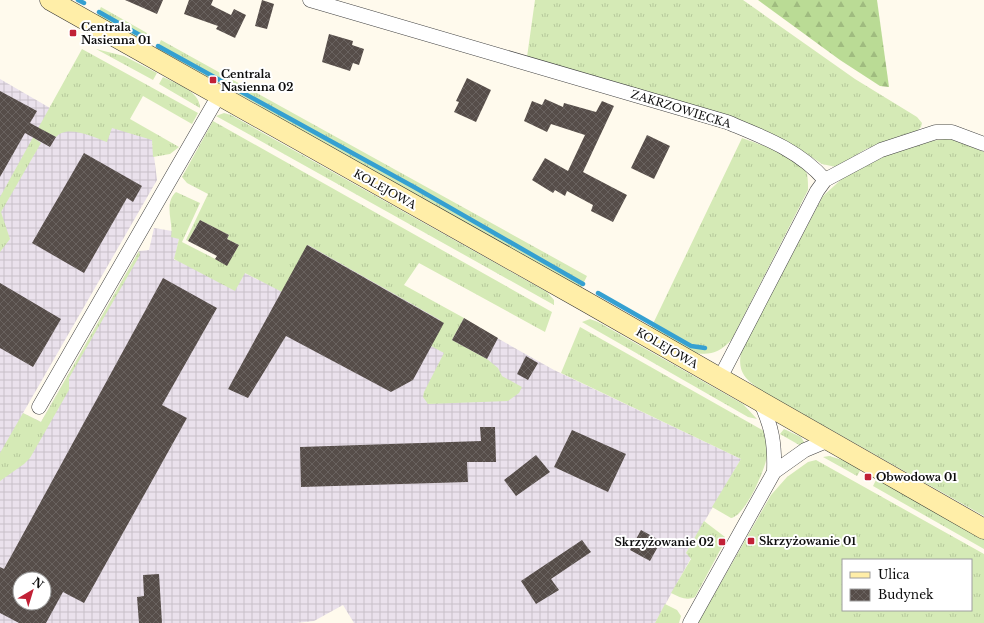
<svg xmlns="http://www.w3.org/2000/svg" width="984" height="623" font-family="'Libre Baskerville',serif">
	<defs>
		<pattern id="industrial-grid" width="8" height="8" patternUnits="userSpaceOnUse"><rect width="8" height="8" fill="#eae1ec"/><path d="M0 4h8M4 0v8" fill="none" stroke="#c8c0c9"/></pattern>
		<pattern id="grass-tufts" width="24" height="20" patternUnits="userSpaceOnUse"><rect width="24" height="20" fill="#d5eab6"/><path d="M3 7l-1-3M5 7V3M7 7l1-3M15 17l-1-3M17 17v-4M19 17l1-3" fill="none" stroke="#b6c89b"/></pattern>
		<pattern id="forest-firs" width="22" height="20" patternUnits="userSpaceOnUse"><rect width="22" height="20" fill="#badb95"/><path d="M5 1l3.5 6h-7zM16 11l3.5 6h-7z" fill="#9fbb7f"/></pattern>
		<pattern id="building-cross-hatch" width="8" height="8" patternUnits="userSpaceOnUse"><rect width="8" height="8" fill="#564d49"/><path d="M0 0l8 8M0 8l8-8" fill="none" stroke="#69625f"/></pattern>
	</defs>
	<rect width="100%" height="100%" fill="#fffaed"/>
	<path fill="url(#industrial-grid)" fill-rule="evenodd" d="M0 79 50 108 61 89 152 140 157 180 23 413 41 422 139 251 149 250 154 228 172 231 179 239 174 260 245 273 258 280 290 222 554 370 741 459 686 553 691 558 655 623H354L343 605 314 621 296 623H0ZM20 579H44V603H20Z"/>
	<path fill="url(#grass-tufts)" fill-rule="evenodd" d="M535 0H743L855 79 917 117 922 123 921 127 917 131 866 149 836 167 822 164 807 154 769 134 527 57Z
		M101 7 147 33 143 43 96 18Z
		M161 40 587 276 580 290 261 111 262 107 167 54 166 56 157 49Z
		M82 49 198 113 192 124 143 96 130 119 179 147 170 154 153 157 152 140 112 128 107 142C94 137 67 124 56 137L40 129 34 138 41 143 1 212 10 239 0 252V197Z
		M96 49 124 56 157 73 153 80Z
		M163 77C175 83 200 91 200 108L159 84Z
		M224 113 231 115 547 292 554 300V305L216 116Z
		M213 121 552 312 545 332 419 263 404 285 464 318 452 340 487 359 498 368 502 376 522 387 519 393 508 401 428 404 423 397 424 392 444 353 431 346 440 320 308 245 282 292 245 273 235 291 174 259 179 239 171 237C174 223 163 204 176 192L200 203 182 242 227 265 239 245 227 239 229 235 200 220 188 241 186 240 208 194 187 183 182 177Z
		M742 138C760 145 799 155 807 174 808 179 808 185 808 190L732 339C706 370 679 345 650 330Z
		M945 139 955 140 984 152V516L764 392C747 381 737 374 741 352L823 196 845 176 885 156 931 141Z
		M139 251 140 255 69 378V390L30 458 24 464 0 481V453L23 413 41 422Z
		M590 319 598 322 743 404 757 419 748 417 582 322Z
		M580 327 764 431C765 439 769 448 767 456 765 470 745 516 731 518L712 507 741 459 561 373Z
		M784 429 801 437 804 442 803 445 801 446 780 434Z
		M829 456 846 461 861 469 857 476 823 457Z
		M816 460 984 554V623H698L771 495 787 477 808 462ZM843 560H971V610H843Z
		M877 478 984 539V549L873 486Z
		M704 521 725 537 724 543 695 597C687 601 679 597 671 593L691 559 686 553Z
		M665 604 677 610 681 616 679 623H655Z"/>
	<path fill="url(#forest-firs)" d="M758 0H877L889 87 880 86 840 60Z"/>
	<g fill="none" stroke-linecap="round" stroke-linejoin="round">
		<path stroke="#35a0d1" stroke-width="4.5" d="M78 0 84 3
			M99 12 145 38
			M158 46 414 187 583 284
			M598 293 691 346 705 348"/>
	</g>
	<path fill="url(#building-cross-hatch)" fill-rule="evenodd" d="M125 0H163L157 14Z
		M189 0H213L211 5 231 15 234 9 246 15 235 38 216 29 218 26 184 14Z
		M262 0 274 4 267 29 255 26Z
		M329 34 353 41 352 45 364 49 359 65 353 63 350 71 322 62Z
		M467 78 491 90 476 122 454 112 459 102 456 101Z
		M0 91 37 111 30 123 56 137 50 147 25 133 0 177Z
		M545 99 563 107 564 103 596 112 602 101 614 106 583 172 627 195 613 222 591 211 593 205 567 191 565 196 555 190 553 193 532 180 545 158 568 171 585 135 551 124 547 132 524 121 532 101 542 105Z
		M647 135 670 146 654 179 631 168Z
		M84 153 142 186 133 202 127 198 84 273 32 243Z
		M200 220 229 235 227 239 239 245 227 266 215 259 217 256 188 241Z
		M307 245 444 323 413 380 391 392 286 336 248 398 228 389Z
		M163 278 217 308 162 405 187 418 84 603 63 592 46 623H19L0 613V567L4 569ZM20 579H44V603H20Z
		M0 283 61 319 33 367 0 348Z
		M464 318 498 338 487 359 452 340Z
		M526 356 538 363 528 380 517 374Z
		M480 427H495L496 462H467L468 482 301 487 300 447 481 441Z
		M572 430 626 454 608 492 554 467Z
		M536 455 550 472 516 496 504 480Z
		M641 530 661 541 650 561 630 550Z
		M582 540 591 552 551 579 559 590 536 604 521 581Z
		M159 574 162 623H139L137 597 144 596 143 575Z"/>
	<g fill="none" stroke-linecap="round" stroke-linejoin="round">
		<defs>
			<path id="street" d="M310 0 727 122C763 137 799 150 825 180
				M720 378 817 191 825 180 881 150 936 132H952L984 144
				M760 401C772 427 775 443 774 472
				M39 407 219 95
				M690 623 774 472 805 450 829 440"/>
			<path id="secondary" d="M50 0 583 300 984 529"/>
		</defs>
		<use href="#street" stroke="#404040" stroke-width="15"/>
		<use href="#secondary" stroke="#2f2f2f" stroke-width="21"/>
		<use href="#street" stroke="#fff" stroke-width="14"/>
		<use href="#secondary" stroke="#ffeea8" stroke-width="20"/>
	</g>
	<g fill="#c12136" stroke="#fff" stroke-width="1.5">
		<rect x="69" y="29" width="8" height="8" rx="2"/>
		<rect x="209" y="76" width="8" height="8" rx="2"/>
		<rect x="864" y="473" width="8" height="8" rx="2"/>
		<rect x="747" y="537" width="8" height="8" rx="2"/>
		<rect x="718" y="538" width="8" height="8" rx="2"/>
	</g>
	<g text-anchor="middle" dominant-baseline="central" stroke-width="4" stroke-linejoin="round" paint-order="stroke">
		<g font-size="11" font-weight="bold" fill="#0d0d0d" stroke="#fff" text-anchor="start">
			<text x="81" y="27">Centrala<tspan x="81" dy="13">Nasienna 01</tspan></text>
			<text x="221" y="74">Centrala<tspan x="221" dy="13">Nasienna 02</tspan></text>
			<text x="876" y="477">Obwodowa 01</text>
			<text x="759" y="541">Skrzyżowanie 01</text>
			<text x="714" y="542" text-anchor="end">Skrzyżowanie 02</text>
		</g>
		<g font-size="11" fill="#0d0d0d" stroke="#fff">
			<text transform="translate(681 109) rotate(17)">ZAKRZOWIECKA</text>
			<text transform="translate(385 189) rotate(29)">KOLEJOWA</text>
			<text transform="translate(667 348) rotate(30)">KOLEJOWA</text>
		</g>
	</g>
	<rect x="842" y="559" width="130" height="52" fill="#ffffff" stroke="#9e9e9e"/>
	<rect x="850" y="572" width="20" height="6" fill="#ffeea8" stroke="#9e9e9e"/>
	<text x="878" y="579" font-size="12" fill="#0d0d0d">Ulica</text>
	<rect x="850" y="589" width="20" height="12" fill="url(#building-cross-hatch)" stroke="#9e9e9e"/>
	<text x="878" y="599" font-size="12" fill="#0d0d0d">Budynek</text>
	<g transform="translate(32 591) rotate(38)"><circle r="19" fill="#ffffff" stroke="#9e9e9e"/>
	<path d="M0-3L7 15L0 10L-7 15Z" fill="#c12136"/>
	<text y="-6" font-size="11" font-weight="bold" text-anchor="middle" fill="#0d0d0d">N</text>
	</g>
</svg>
